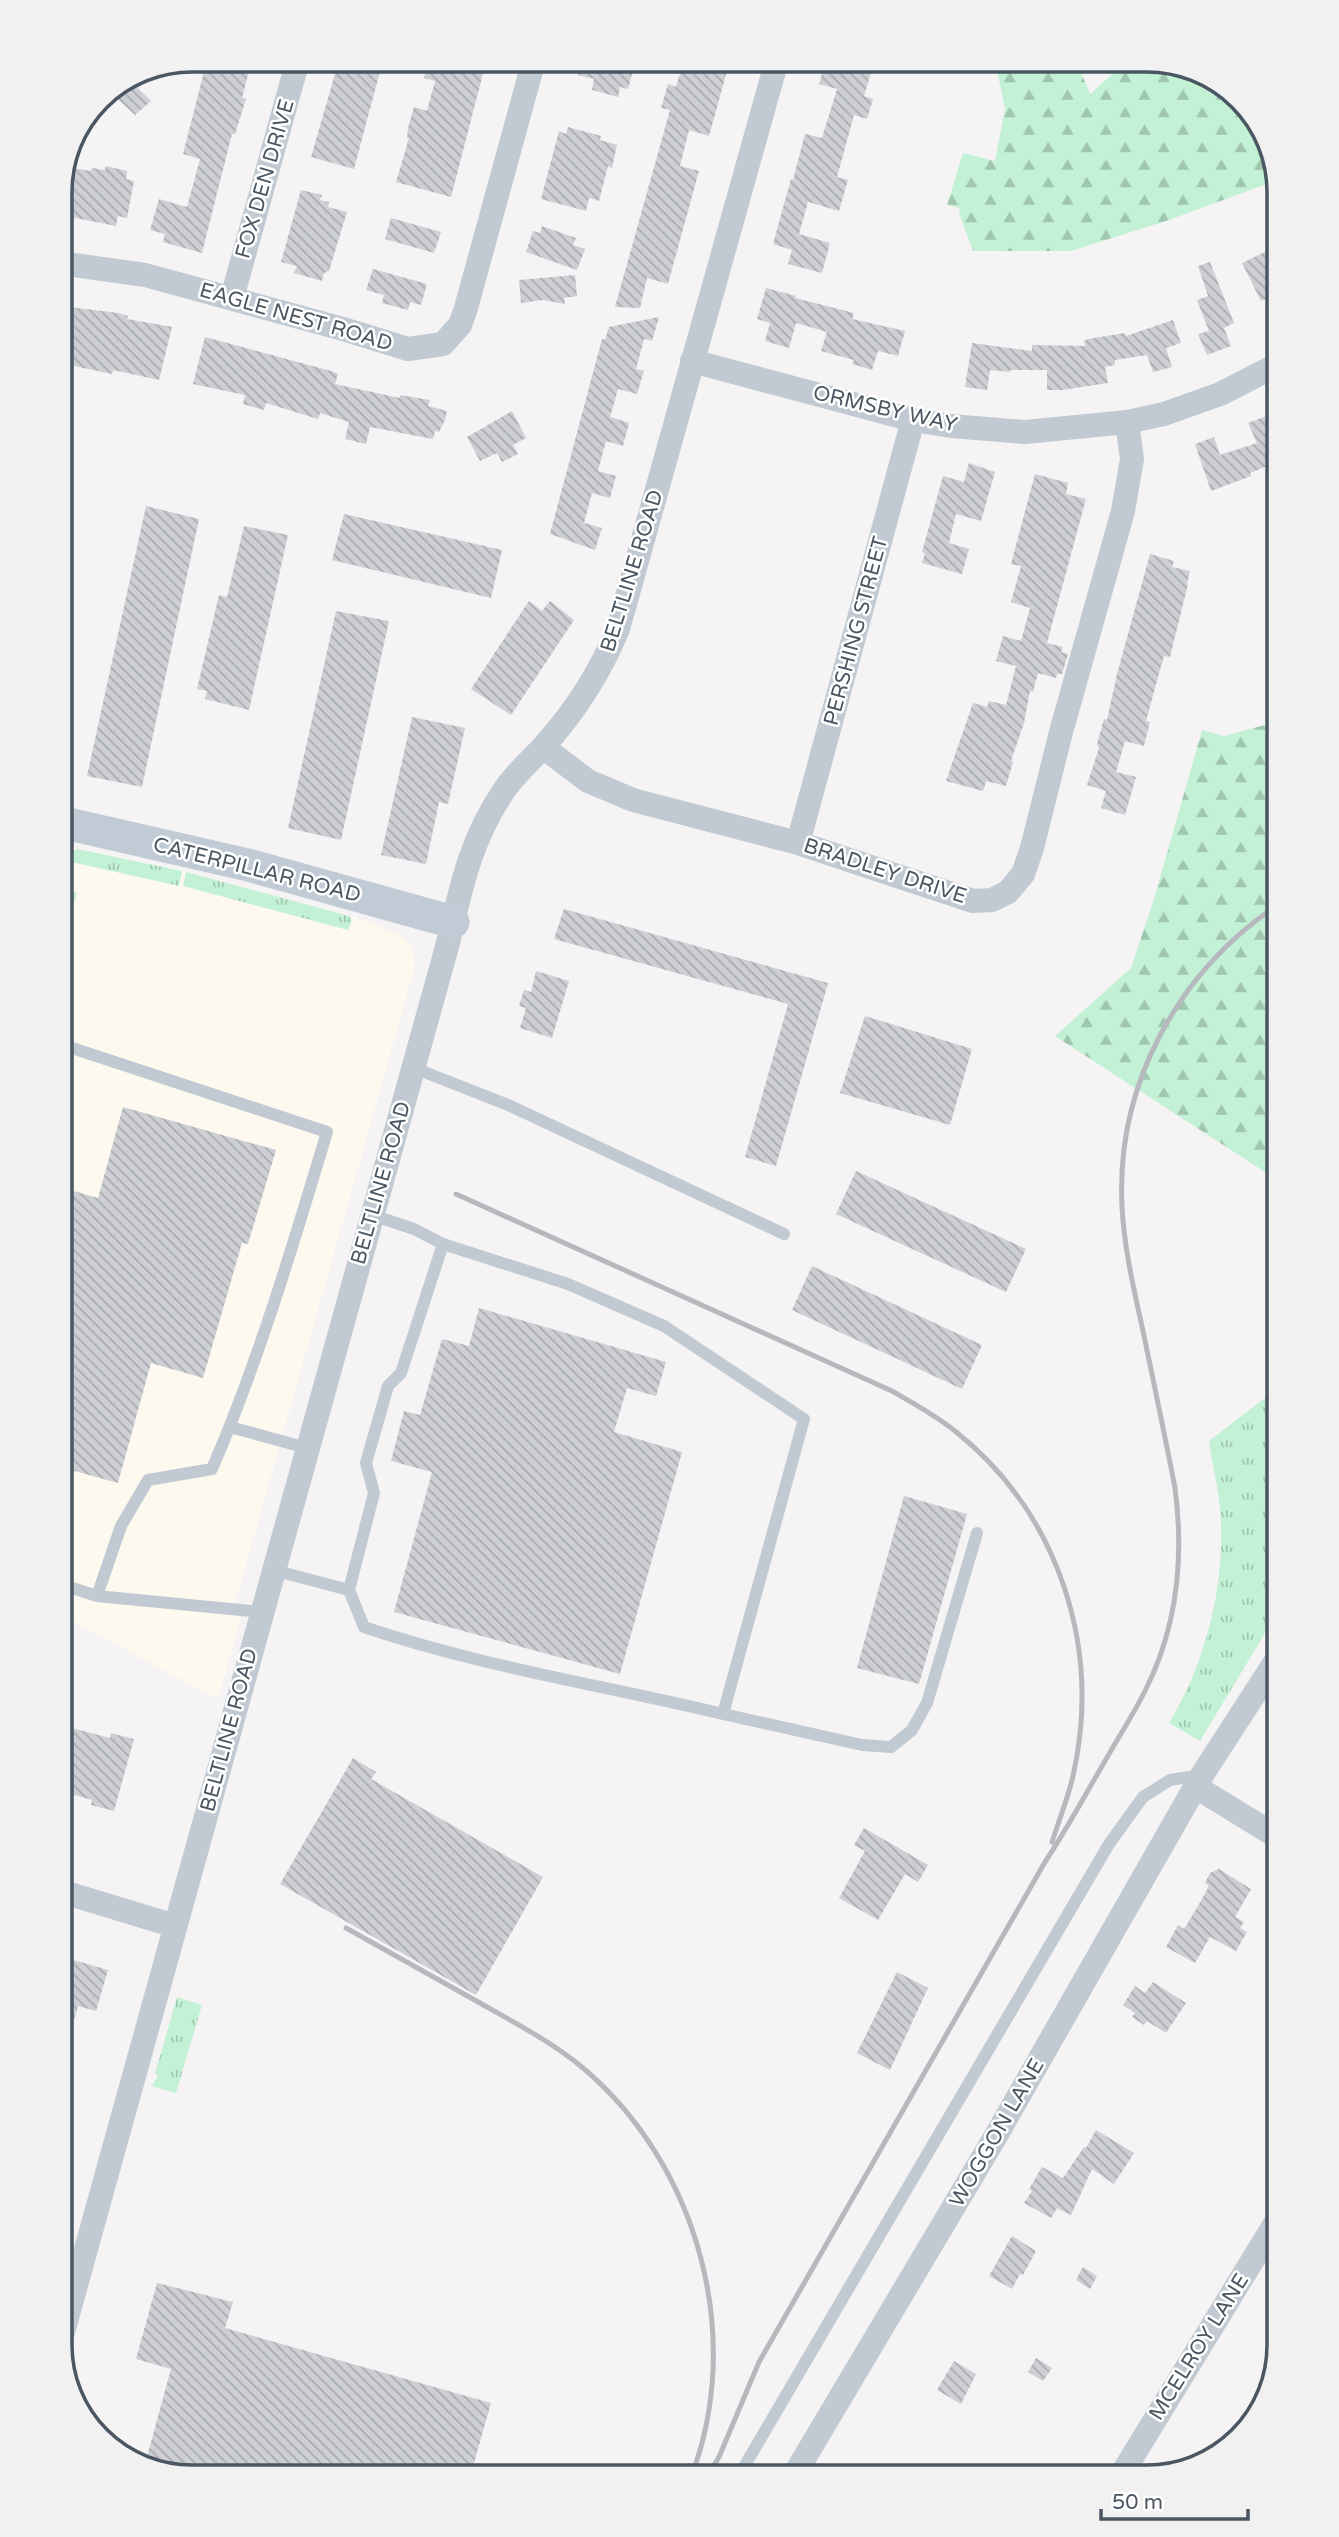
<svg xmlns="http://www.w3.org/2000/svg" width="1339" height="2537" font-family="'Varela Round',sans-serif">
	<defs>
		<pattern id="grass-tufts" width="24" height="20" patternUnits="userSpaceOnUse" patternTransform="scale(1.75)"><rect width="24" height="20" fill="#c3f1d5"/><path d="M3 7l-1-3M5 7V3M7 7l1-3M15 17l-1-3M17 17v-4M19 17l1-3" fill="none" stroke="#a0c6b0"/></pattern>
		<pattern id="forest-firs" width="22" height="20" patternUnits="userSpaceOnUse" patternTransform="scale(1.75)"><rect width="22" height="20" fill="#c3f1d5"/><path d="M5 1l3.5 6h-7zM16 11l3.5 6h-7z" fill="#a0c6b0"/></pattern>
		<pattern id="building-back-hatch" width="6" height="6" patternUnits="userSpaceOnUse" patternTransform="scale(1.75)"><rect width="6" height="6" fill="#cdcfd5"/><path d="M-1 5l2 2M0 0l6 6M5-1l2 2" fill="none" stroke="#a8abb0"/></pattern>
	</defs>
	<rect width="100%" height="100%" fill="#f5f3f3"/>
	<path fill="#fdf9ef" d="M60 845 182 871 371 922 404 938 411 946 414 958V970L232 1614 241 1617 218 1699 60 1615Z"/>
	<path fill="url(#grass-tufts)" d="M77 849 182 871 179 886 67 861 71 852Z
		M186 872 349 916 352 921 348 930 183 886Z
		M63 889 77 892 60 957V910Z
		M1279 1387V1610L1200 1741 1169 1723C1204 1665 1223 1594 1221 1527 1221 1498 1213 1469 1209 1441Z
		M177 1997 202 2005 176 2093 152 2086 158 2076 155 2074Z"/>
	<path fill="url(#forest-firs)" d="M1024 60H1076L1090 94 1128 60H1157L1228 86 1269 140 1278 186 1272 182 1169 220 1071 251H973L959 213 960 208 947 205 963 153 995 161 1005 109 997 70Z
		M1279 721V1181L1055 1036 1131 968 1154 899 1202 730 1224 736Z"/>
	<path fill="url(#building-back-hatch)" d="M207 60H252L242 98 246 99 235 134H232L202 253 163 242 165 234 150 230 159 199 187 207 200 159 183 154Z
		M339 60H383L354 169 311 157Z
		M429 60H475L486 62 451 197 396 182 409 138H407L408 128 414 107 427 111 435 81 424 78Z
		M583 60H636L628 89 620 87 618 97 592 90 594 79 578 75Z
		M684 60H715L729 64 709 136 689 130 680 166 699 171 668 284 647 278 640 308 615 307 670 110 661 108 668 84 676 87Z
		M826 60H875L864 96 873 99 867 119 854 115 837 177 848 180 839 211 808 202 799 234 830 243 822 273 788 264 792 250 773 244 791 179 793 180 805 134 822 138 837 89 819 84Z
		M159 67 138 88 151 101 135 115 109 91 141 69Z
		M568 127 601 136 600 140 617 145 612 168 608 166 599 201 589 198 586 211 541 199 559 131 566 134Z
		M106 166 127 171 126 179 134 181 127 218 118 216 116 226 60 215V183L67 167 91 171 92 168 105 170Z
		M301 190 322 195 320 200 329 202 328 207 347 212 329 271 324 273 322 281 294 273 297 266 281 262Z
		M391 218 441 232 434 253 385 239Z
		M542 226 576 238 573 245 585 249 577 270 526 252 533 231 540 233Z
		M1275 247 1279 256V272L1272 276 1279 293 1261 301 1242 263Z
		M1210 262 1234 323 1224 328 1231 346 1207 355 1198 334 1209 331 1197 300 1208 296 1198 266Z
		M373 269 427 284 421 305 410 302 408 310 382 303 384 295 366 290Z
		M575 275 577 296 564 298 565 304 543 300 521 303 519 280Z
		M766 288 796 296 795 298 854 313 852 319 905 331 898 356 878 351 872 370 852 364 854 360 821 351 827 332 796 323 789 348 765 341 770 323 757 319Z
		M60 306 119 313 128 316 127 319 172 327 159 380 113 370 112 374 60 363Z
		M659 317 652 341 644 339 636 369 644 371 637 394 618 389 610 417 629 423 623 446 606 441 598 471 616 476 610 498 592 493 584 523 602 528 595 550 550 534 602 339 605 340 609 327Z
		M1173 320 1181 343 1166 348 1172 367 1153 372 1147 355 1115 360V365L1105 367 1108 383 1062 390H1047V370H1010V372L990 370 987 390 965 387 972 343 1032 351V345L1085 346 1084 341 1088 339 1125 333 1126 336Z
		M205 337 331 371 338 374 335 384 400 398V395L430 400 428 406 447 411 445 420 439 432 435 431 433 439 370 427 366 444 345 439 349 422 320 413 318 419 266 403 264 410 243 404 245 395 193 384Z
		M512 411 526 438 513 445 518 454 502 462 497 453 480 461 467 437Z
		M1269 415 1279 440V461L1250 473 1251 476 1211 491 1195 444 1214 437 1220 455 1257 443 1248 423Z
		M969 463 995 472 981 521 956 514 949 543 969 549 962 574 922 563 925 553 922 552 943 476 964 482Z
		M1035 474 1068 483 1066 494 1086 499 1047 643 1063 647 1061 652 1068 654 1062 674H1057L1056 678 1038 673 1033 692 1030 691 1024 723 1011 761 1013 762 1006 786 986 781 983 791 946 781 973 703 987 707 989 701 1006 705 1016 666 996 661 1003 636 1021 641 1030 608 1011 602 1021 566 1011 564Z
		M146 506 199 519 142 787 87 776Z
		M344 514 502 550 491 598 332 560Z
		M244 526 288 535 249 710 205 699 207 691 197 689 219 595 227 597Z
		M1150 554 1174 561 1172 567 1190 571 1187 584H1188L1170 657 1164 656 1158 677 1146 721 1150 722 1144 746 1125 741 1116 772 1136 777 1125 815 1101 808 1106 791 1087 785 1099 748 1097 744 1104 719 1107 720 1117 674Z
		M529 601 542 611 550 601 574 620 511 715 471 689Z
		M336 611 389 621 341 840 288 828Z
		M412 717 465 728 448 804 439 802 426 864 381 855Z
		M564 909 828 983 776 1166 745 1157 788 1004 554 939Z
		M536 971 569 981 552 1038 520 1028 526 1008 519 1006 524 990 531 992Z
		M865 1016 972 1049 950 1125 840 1093Z
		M123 1107 276 1150 248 1244 242 1243 203 1378 151 1363 118 1483 60 1467V1187L98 1198Z
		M856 1171 1026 1249 1006 1292 836 1214Z
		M812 1266 982 1345 962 1389 792 1310Z
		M479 1308 666 1362 656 1396 627 1388 614 1432 682 1452 620 1674 394 1612 432 1472 391 1461 404 1411 420 1415 442 1339 469 1346Z
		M904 1496 967 1514 919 1684 857 1668Z
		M60 1725 110 1738 111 1733 134 1739 114 1811 91 1805 92 1800 60 1791Z
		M353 1758 376 1772 371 1779 543 1877 476 1995 280 1884Z
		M864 1828 928 1865 918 1882 905 1874 878 1920 839 1898 865 1851 854 1845Z
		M1219 1869 1251 1889 1235 1917 1244 1922 1240 1928 1247 1932 1236 1951 1210 1937 1195 1963 1166 1947 1178 1925 1184 1929 1198 1906 1209 1886 1205 1883 1210 1873Z
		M60 1956 108 1970 96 2011 78 2006 64 2055 60 2054Z
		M897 1972 928 1988 890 2070 857 2053Z
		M1153 1982 1186 2003 1166 2033 1147 2021 1144 2025 1132 2017 1135 2013 1123 2005 1135 1986 1145 1993Z
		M1096 2130 1134 2153 1114 2184 1092 2169 1071 2215 1057 2208 1051 2218 1024 2203 1032 2191 1029 2189 1042 2167 1063 2178 1084 2147 1086 2148Z
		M1012 2236 1036 2251 1023 2275 1020 2274 1012 2289 989 2276Z
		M1083 2267 1097 2276 1090 2289 1076 2280Z
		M157 2283 233 2302 225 2328 491 2403 470 2477H183L145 2464 171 2369 136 2359Z
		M1036 2358 1052 2368 1043 2381 1028 2372Z
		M954 2361 976 2374 961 2404 937 2390Z"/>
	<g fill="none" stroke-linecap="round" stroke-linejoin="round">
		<path stroke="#c1cad2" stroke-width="12" d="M60 1044 327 1132C293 1245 259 1360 212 1469L148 1480 121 1526 97 1596
			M414 1068 508 1105 784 1234
			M230 1427 307 1448
			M273 1570 349 1590 374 1493 366 1463 388 1386 401 1373 443 1244 414 1229 372 1215
			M60 1584 97 1596 262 1612
			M349 1590 364 1627C482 1667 603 1685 723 1714L804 1419 664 1326 568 1284 443 1244
			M723 1714 862 1745 891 1747 912 1730 927 1703 977 1533
			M738 2477 1109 1844 1143 1797 1170 1780 1202 1775"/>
		<path stroke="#c1cad2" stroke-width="24" d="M60 263 145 275 343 329 408 349 443 344 460 325 466 308 534 60
			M232 298 298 60
			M692 361 913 420 951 426 1025 432 1127 422 1164 414 1220 394 1279 364
			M543 747 588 781 633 800 798 843 973 901 992 900 1008 892 1023 874 1032 848 1061 732 1123 511 1132 459 1127 422
			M798 843 913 420
			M1196 1787 1279 1838
			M60 1891 175 1926
			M60 2343 448 943C461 887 471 838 505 789 516 773 531 760 544 746 576 710 600 673 618 629L777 60
			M793 2477 997 2134 1202 1775 1279 1656
			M1120 2477 1279 2217"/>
		<path stroke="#c1cbd6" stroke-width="33" d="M60 822 248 865 453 922"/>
		<path stroke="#b5b8bd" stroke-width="5" d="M456 1194 892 1391C913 1403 935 1415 955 1431 1059 1514 1102 1647 1073 1776 1068 1798 1059 1820 1052 1842
			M346 1928C390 1953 435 1978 480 2003 515 2023 552 2042 583 2068 698 2165 745 2337 691 2477
			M707 2477 719 2457 759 2362 1045 1862C1067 1829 1085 1795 1105 1761 1118 1738 1133 1715 1145 1691 1177 1628 1184 1557 1175 1488 1165 1436 1154 1384 1143 1331 1134 1290 1124 1248 1122 1206 1116 1083 1179 971 1279 904"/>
	</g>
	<g text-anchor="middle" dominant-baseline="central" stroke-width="5" stroke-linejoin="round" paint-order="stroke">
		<g font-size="21" fill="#4a5661" stroke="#fff">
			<text transform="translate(265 179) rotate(-74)">FOX DEN DRIVE</text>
			<text transform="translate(296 317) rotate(16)">EAGLE NEST ROAD</text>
			<text transform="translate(885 409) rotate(13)">ORMSBY WAY</text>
			<text transform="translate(632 571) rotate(-73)">BELTLINE ROAD</text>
			<text transform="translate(856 631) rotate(-75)">PERSHING STREET</text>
			<text transform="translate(257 870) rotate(14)">CATERPILLAR ROAD</text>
			<text transform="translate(885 871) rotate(18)">BRADLEY DRIVE</text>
			<text transform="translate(381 1183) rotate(-74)">BELTLINE ROAD</text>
			<text transform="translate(229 1730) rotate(-75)">BELTLINE ROAD</text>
			<text transform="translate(997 2133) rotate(-60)">WOGGON LANE</text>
			<text transform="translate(1199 2347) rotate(-58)">MCELROY LANE</text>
		</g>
	</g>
	<path d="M0 0H1339V2537H0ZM192 72H1147A120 120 0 0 1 1267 192V2345A120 120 0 0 1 1147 2465H192A120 120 0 0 1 72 2345V192A120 120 0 0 1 192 72Z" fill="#f1f1f2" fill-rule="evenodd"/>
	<path fill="none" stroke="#4a5661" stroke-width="3.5" d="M192 72H1147A120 120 0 0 1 1267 192V2345A120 120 0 0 1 1147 2465H192A120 120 0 0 1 72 2345V192A120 120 0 0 1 192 72Z"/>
	<path d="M1101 2509v10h147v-10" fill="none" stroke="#4a5661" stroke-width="3.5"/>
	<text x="1112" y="2509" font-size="21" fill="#4a5661" stroke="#ffffff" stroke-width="5" paint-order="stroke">50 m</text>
</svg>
